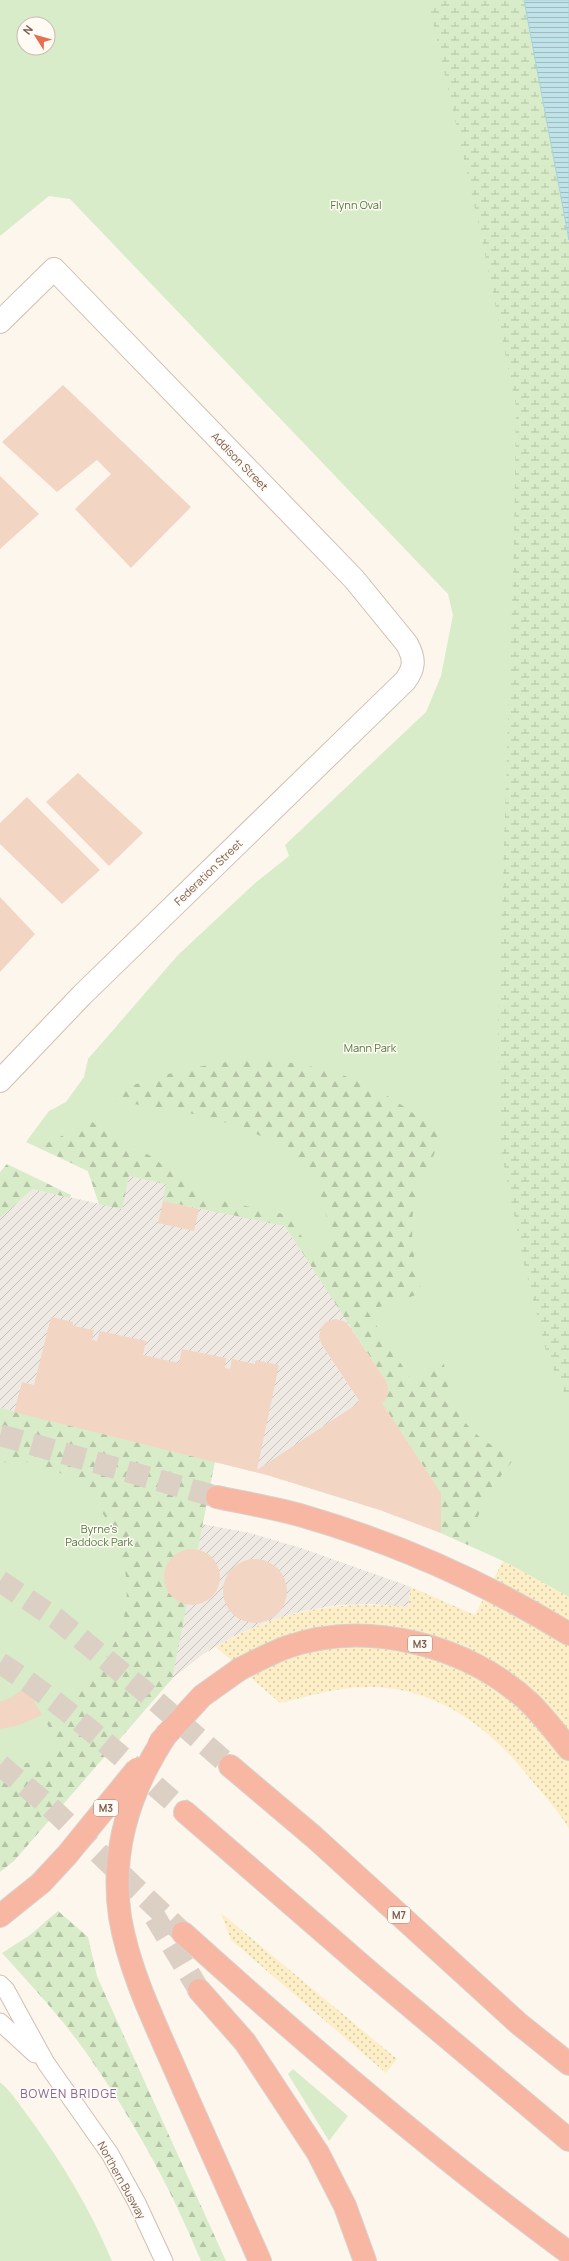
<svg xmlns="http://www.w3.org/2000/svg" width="569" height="2261" font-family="Manrope,sans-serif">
	<defs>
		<pattern id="industrial-furrows" width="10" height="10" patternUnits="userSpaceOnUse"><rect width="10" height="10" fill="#efe9e4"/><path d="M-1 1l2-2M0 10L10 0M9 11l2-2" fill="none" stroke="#c7c0bb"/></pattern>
		<pattern id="forest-firs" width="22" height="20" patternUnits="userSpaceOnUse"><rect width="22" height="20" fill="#d8ecc9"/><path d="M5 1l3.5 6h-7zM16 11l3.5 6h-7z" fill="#b4c2a5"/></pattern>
		<pattern id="wetland-marsh" width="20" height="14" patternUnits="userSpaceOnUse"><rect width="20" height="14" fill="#d8ecc9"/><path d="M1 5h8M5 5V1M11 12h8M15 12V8" fill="none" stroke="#b4c2a5"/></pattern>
		<pattern id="sand-dots" width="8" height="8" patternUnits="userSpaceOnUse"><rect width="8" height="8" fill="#fcefc7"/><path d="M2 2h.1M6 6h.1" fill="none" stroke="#d1c5a4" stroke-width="1.8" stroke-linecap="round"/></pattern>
		<pattern id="water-rules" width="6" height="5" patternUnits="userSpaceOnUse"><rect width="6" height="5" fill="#bfe3e8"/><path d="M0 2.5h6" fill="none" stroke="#a0bbbe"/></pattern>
	</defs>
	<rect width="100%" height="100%" fill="#fdf6ec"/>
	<path fill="url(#industrial-furrows)" d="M129 1176 166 1184 163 1201 285 1226 386 1381 388 1389 387 1398 382 1403 441 1493V1533L380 1510 267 1475 0 1408V1218L33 1189 122 1209Z
		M202 1524 250 1533 301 1548 411 1587 408 1607 373 1604 338 1605 303 1611 269 1621 234 1636 202 1655 172 1679Z"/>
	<path fill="#d8ecc9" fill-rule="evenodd" d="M0 0H524L569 240V1597L503 1561 441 1533V1493L382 1403C389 1396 388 1390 386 1381L285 1226 163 1201 166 1184 129 1176 122 1209 99 1204 88 1171 26 1142 49 1111 66 1102 84 1077 88 1059 178 955 254 884 289 856 285 845 426 712 441 676 453 615 448 594 70 199 49 196 0 236ZM24 24H48V48H24Z
		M0 1408 215 1461 172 1679 0 1849Z
		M293 2069 348 2116 329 2141 288 2074Z
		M0 2082C12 2092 21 2107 31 2120 63 2164 91 2211 112 2261H0Z"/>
	<path fill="url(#forest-firs)" d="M253 1059C330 1064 379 1082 438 1133 439 1153 428 1163 421 1181 406 1218 412 1256 422 1293L367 1311 414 1384 444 1364C450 1413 470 1439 516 1457 492 1484 478 1510 468 1545L441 1533V1493L382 1403C389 1396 388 1390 386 1381L285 1226 163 1201 166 1184 129 1176 122 1209 99 1204 88 1171 38 1147 92 1122 152 1157 205 1197 287 1215 313 1253 338 1236C334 1229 329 1222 326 1215 321 1198 319 1180 308 1166 298 1154 284 1148 271 1141 217 1114 170 1109 112 1101L117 1091C161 1074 205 1063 253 1059Z
		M7 1164 71 1195 70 1198 33 1189 0 1218V1172Z
		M0 1408 215 1461 172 1679 14 1861 0 1872V1766C23 1766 41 1760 62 1750L42 1715C76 1695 106 1668 120 1630 148 1556 86 1448 0 1463Z
		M58 1911 88 1937 97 1976 104 1992 226 2261H201C170 2186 132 2117 85 2051 60 2016 31 1985 2 1953L30 1935Z"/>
	<path fill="url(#wetland-marsh)" d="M428 0H524L569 240V1403L547 1355 524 1264 500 1145 498 1026 514 545 516 406 481 235Z"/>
	<path fill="url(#sand-dots)" d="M503 1561 569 1597V1829C559 1810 541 1793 528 1776 482 1718 420 1677 342 1689 322 1692 301 1698 280 1703L216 1647C277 1610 338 1600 408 1607L411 1587 475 1615Z
		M221 1913 397 2059 386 2073 231 1940Z"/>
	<path fill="url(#water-rules)" stroke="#a5d3da" d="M524 0H569V240Z"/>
	<path fill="#f3d5c3" d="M63 385 191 507 131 568 75 509 111 474 97 460 57 492 2 442Z
		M0 476 39 514 0 549Z
		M78 773 143 833 109 866 46 802Z
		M27 797 100 870 62 904 0 844V823Z
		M0 897 35 934 0 972Z
		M163 1201 199 1209 194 1231 158 1223Z
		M51 1317 73 1322V1326L94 1330 92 1340 97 1341 100 1331 146 1341 143 1355 179 1363 182 1349 226 1358 225 1368 230 1369 232 1359 255 1364 256 1360 279 1365 257 1470 360 1402 322 1345 319 1337 321 1328 326 1322 335 1319 344 1321 350 1327 386 1381 388 1389 387 1398 382 1403 441 1493V1533L380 1510 267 1475 14 1412 22 1382 34 1385Z
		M164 1577a28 28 0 1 1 56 0a28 28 0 1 1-56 0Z
		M223 1591a32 32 0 1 1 64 0a32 32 0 1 1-64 0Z
		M26 1687 42 1715 19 1725 0 1729V1702L12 1697Z"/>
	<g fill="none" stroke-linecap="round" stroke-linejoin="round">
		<path stroke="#dcd0c4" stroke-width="22" stroke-dasharray="22 11" stroke-linecap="butt" d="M0 1435 217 1497
			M0 1581 58 1620 143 1690 230 1766
			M0 1663C67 1706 125 1760 185 1812
			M0 1765 48 1805 183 1933
			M155 1917 199 1990"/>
		<defs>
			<path id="lane" d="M0 1984 6 1990 46 2063 110 2154 137 2203 164 2261
				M0 2022 35 2054"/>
			<path id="street" d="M0 322 54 269 354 579 407 644C415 659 415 668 405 681L82 995 0 1081"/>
			<path id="highway" d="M217 1497C245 1503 275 1508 303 1516 396 1543 486 1583 569 1634
				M240 1669C256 1661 271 1653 287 1647 368 1619 468 1645 530 1703 544 1717 557 1734 569 1749
				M230 1766 314 1837 518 2023 569 2064
				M185 1812 373 1975 569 2140
				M0 1916 41 1883
				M183 1933C306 2044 435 2155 569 2253
				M199 1990 245 2042 318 2153 345 2206 365 2261
				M184 2090 260 2261"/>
		</defs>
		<use href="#lane" stroke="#d1beb0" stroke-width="19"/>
		<use href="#street" stroke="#d1beb0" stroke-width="24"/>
		<use href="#highway" stroke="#dad1cd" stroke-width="24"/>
		<use href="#lane" stroke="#fff" stroke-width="17"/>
		<use href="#street" stroke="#fff" stroke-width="22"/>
		<use href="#highway" stroke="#f7b7a3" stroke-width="22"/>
		<defs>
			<path id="highway-bridge" d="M168 1732C131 1787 110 1850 120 1917 130 1977 161 2035 184 2090
				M159 1743 202 1696 240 1669
				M41 1883 67 1855 137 1769"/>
		</defs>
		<use href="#highway-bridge" stroke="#dad1cd" stroke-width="24" stroke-linecap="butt"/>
		<use href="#highway-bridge" stroke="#f7b7a3" stroke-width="22"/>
	</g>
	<g text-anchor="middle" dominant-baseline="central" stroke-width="3" stroke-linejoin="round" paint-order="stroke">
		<g fill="#fffaf3" stroke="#a28b7f" stroke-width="1">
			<rect x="408" y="1636" width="24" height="16" rx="3"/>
			<rect x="94" y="1800" width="24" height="16" rx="3"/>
			<rect x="388" y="1907" width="22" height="16" rx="3"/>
		</g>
		<g font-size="10" font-weight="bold" fill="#7a5c4d">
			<text x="420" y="1644">M3</text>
			<text x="106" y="1808">M3</text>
			<text x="399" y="1915">M7</text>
		</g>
		<g font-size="11" fill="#537a41" stroke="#fffaf3">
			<text x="356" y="204">Flynn Oval</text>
			<text x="370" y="1047">Mann Park</text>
			<text x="99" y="1528">Byrne's<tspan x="99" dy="13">Paddock Park</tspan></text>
		</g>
		<g font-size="11" fill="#7a5c4d" stroke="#fffaf3">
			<text transform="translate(240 461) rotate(46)">Addison Street</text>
			<text transform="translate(208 872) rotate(-44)">Federation Street</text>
			<text transform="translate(122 2180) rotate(61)">Northern Busway</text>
		</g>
		<g font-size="12" letter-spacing="1" fill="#846695" stroke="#fffaf3">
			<text x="69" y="2093">BOWEN BRIDGE</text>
		</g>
	</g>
	<g transform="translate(36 36) rotate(307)"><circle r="19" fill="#fffaf3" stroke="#cabbb1"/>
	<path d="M0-3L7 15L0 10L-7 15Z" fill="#e76f51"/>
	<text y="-6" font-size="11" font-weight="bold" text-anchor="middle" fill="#7a5c4d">N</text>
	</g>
</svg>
